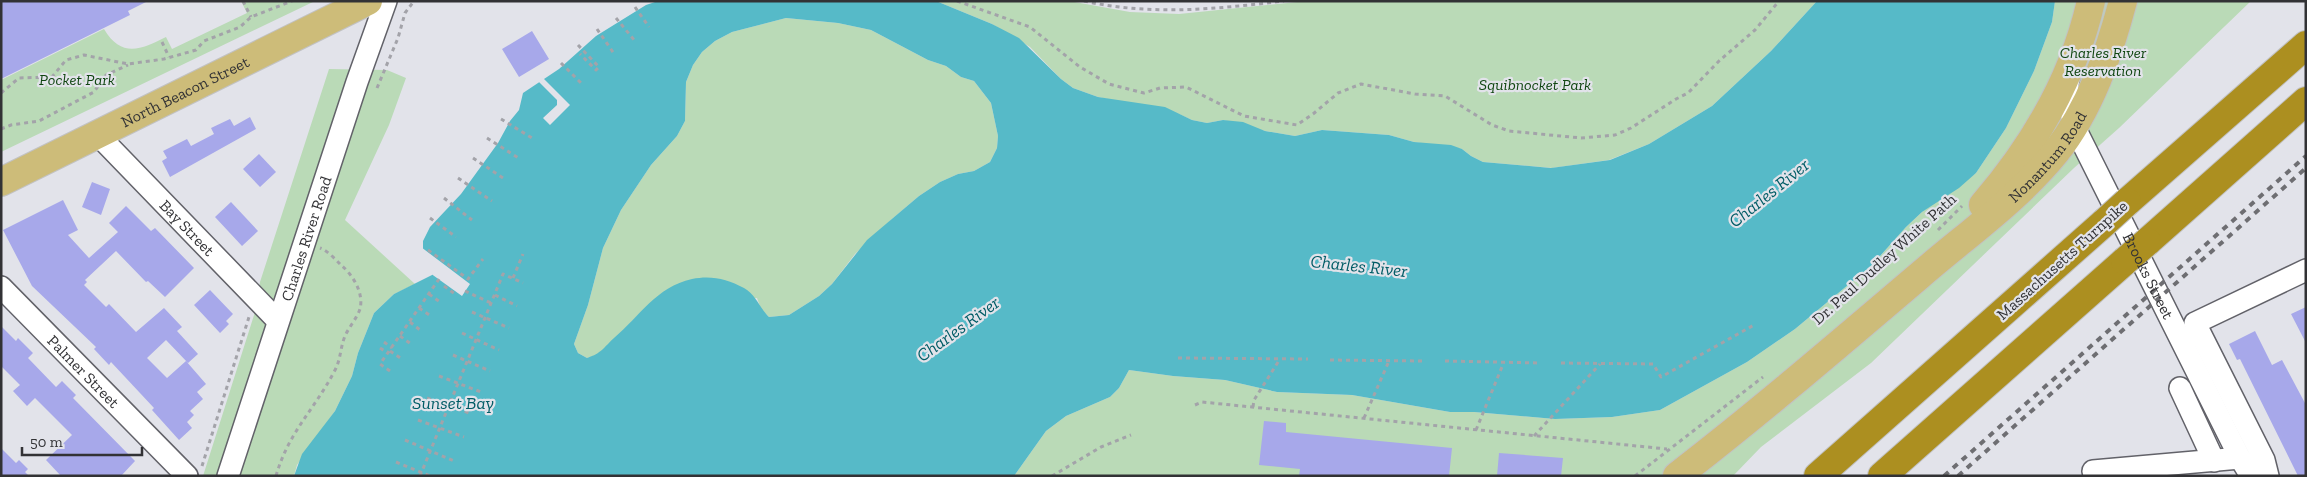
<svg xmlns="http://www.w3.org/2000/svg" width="2307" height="477" font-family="'Zilla Slab',serif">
	<rect width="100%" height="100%" fill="#e2e3ea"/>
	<path fill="#badab7" d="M241 1H315L1 152V80L104 29C121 58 141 50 166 37L172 49 247 13Z
		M936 1H1069L1130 12 1179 14 1307 1H1817L1771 51 1712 106 1649 144 1609 160 1552 168 1483 162 1471 156 1462 149 1414 142 1389 135 1322 130 1295 136 1265 131 1223 120 1207 123 1192 120 1179 114 1098 97 1073 88 1061 79 1030 47 992 24Z
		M2055 1H2251L2119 128 2074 168 1871 363 1761 447 1733 476H1014L1046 431 1066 416 1110 397 1119 388 1129 370 1173 376 1225 380 1277 392 1352 395 1450 412H1474L1555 419 1612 417 1660 410 1747 362 1795 329 1872 265 1906 227 1922 212 1976 173 2006 128 2034 71 2052 22Z
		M786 18 838 23 871 30 928 60 946 66 961 77 974 81 991 103 998 136 997 148 990 162 974 171 958 174 940 182 919 196 892 219 855 254 832 284 819 296 789 315 769 317 761 309 757 298 641 312 604 350 598 355 587 358 578 353 574 344 588 305 603 248 621 210 651 165 677 136 685 121 686 82 693 65 702 52 715 41 732 32Z
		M329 69 387 70 406 78 389 125 345 220 415 284 394 294 374 313 358 353 352 376 335 411 297 465 294 476H203L255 312 260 282Z"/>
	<path fill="#56bac8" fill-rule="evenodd" d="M658 1H936L992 24 1019 38 1061 79 1073 88 1098 97 1165 107 1192 120 1207 123 1223 120 1243 122 1265 131 1295 136 1322 130 1389 135 1414 142 1451 145 1462 149 1471 156 1483 162 1551 168 1610 160 1649 144 1712 106 1771 51 1817 1H2055L2052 22 2034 71 2006 128 1976 173 1959 188 1922 212 1906 227 1872 265 1795 329 1747 362 1660 410 1612 417 1555 419 1474 412H1450L1352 395 1277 392 1225 380 1173 376 1129 370 1119 388 1110 397 1066 416 1046 431 1014 476H294L302 454 335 411 352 376 358 353 374 313 394 294 432 275 437 269 423 250V241L430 227 461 194 498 143 510 121 519 110 523 93 559 69 596 36 646 5ZM786 18 838 23 871 30 928 60 946 66 961 77 974 81 991 103 998 136 997 148 990 162 974 171 958 174 940 182 919 196 867 240 832 284 819 296 789 315 769 317C759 307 756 295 744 288 727 279 711 275 692 279 656 287 640 316 614 338 603 348 602 353 587 358L578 353 574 344 588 305 603 248 621 210 651 165 677 136 685 121 686 82 693 65 702 52 715 41 732 32Z"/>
	<path fill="#e2e3ea" d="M543 78 570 105 550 125 543 118 557 105V100L538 81Z
		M421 247 470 284 462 296 430 273 435 269 421 251Z"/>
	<path fill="#a7a8ea" d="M1 1H148L128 11 130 15 1 79Z
		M532 31 549 59 519 77 502 49Z
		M250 117 256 129 170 177 162 161 167 158 163 151 187 139 191 146 214 134 211 128 230 119 234 126Z
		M259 154 276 172 260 187 243 169Z
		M92 182 110 189 101 215 82 207Z
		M63 200 78 230 68 235 89 258 118 232 109 223 126 206 151 231 155 228 194 268 165 297 148 281 146 282 116 251 85 280 87 282 84 285 106 307 109 304 136 332 164 308 182 327 177 331 198 354 188 363 166 340 147 358 167 378 186 361 206 384 197 392 203 399 190 411 194 415 187 422 192 428 179 440 152 410 154 408 111 362 109 365 94 349 96 347 32 286 3 230Z
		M231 202 258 231 242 246 215 217Z
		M210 290 233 314 226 321 229 324 220 333 194 305Z
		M2306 307V343L2291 314Z
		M1 326 16 341 18 338 33 353 28 358 56 387 62 381 76 395 73 398 135 461 121 476H61L46 460 72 435 35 398 27 406 13 391 20 385 1 366Z
		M2255 331 2272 365 2282 360 2306 405V476H2298L2240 359 2237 360 2229 344Z
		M1264 421 1286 423V432L1452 448 1449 476H1299L1300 469 1259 465Z
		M1 448 16 463 19 460 28 469 25 472 29 476H1Z
		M1499 453 1563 458 1561 476H1497Z"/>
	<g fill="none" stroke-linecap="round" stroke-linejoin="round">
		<defs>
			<g id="minor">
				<path id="s1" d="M2069 74 2067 93 2074 126 2240 458 2251 476"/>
				<path id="s2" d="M97 134 278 321"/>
				<path id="s3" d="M1 287 187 476"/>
				<path d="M2180 388 2214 461"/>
				<path d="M2093 471 2240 458"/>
				<path id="s4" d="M228 476 357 82 386 1"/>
				<path d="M2268 476 2264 460 2195 323 2306 270"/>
			</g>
			<g id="major">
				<path id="s5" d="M1 182 368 1"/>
				<path d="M1983 205C2033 147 2074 77 2091 1"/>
				<path id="s6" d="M1677 476C1760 412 1839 344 1919 276 1965 236 2017 200 2056 152 2090 109 2109 54 2123 1"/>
			</g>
			<path id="highway" d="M2127 202 2306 45
				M2147 242 2306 101
				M1818 476 2105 222
				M1882 476 2125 261"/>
		</defs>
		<use href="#minor" stroke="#626269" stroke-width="24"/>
		<use href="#major" stroke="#c2c2c2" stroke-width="30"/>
		<use href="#highway" stroke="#c2c2c2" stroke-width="30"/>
		<path stroke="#a3a3a9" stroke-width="3" stroke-dasharray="4 4" stroke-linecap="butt" d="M243 1 251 17
			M957 1 1030 27 1080 67 1109 84 1144 93 1160 88 1186 87 1244 116 1297 125 1313 114 1338 93 1361 84 1415 94 1445 96 1492 125 1509 131 1581 138 1615 135 1631 128 1676 99 1688 93 1719 61 1755 30 1779 1
			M1084 1C1151 16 1217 9 1284 1
			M635 7 649 27
			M616 18 635 41
			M597 29 615 55
			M162 42 169 57
			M578 45 599 67 596 70 580 54
			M561 63 583 85
			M377 88 398 38 405 13 414 1
			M1 93 19 78 52 77 66 60 84 55 128 64 164 59 196 50 204 41 240 27 251 17 292 1
			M501 119 532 138
			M1 129 11 125 39 121 94 92 106 75 128 65
			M487 138 520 159
			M473 158 506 180
			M458 178 492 201
			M444 198 472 220
			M430 218 456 237
			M1938 230 1962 206
			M428 250 468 279 483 259
			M513 278 523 254
			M444 286 455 294
			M465 291 491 303
			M429 294 440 302
			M495 295 517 306
			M419 308 431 316
			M472 312 509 328
			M410 322 420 330
			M462 333 499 350
			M400 336 411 344
			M384 342 392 348
			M380 348 388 353
			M390 351 402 359
			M453 355 490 371
			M1178 358 1308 359
			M1330 360 1423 361
			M1445 361 1540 363
			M1561 363 1653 364 1661 377 1754 325
			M390 371 380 364 439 279
			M439 376 481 392
			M427 398 472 414
			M1195 405 1202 402 1667 449
			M1253 407 1254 400 1280 359
			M1364 418 1389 361
			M418 420 464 437
			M1476 430 1504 362
			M1534 436 1600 364
			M405 440 454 461
			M396 462 430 476
			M202 466 249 317
			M276 476C288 433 314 410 334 372 341 360 340 348 345 336 349 327 357 318 360 309 364 293 353 275 341 265 335 259 328 251 320 248
			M420 476 503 274 523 283
			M1052 476 1101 447 1131 435
			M1635 476 1763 377"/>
		<use href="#minor" stroke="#fff" stroke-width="21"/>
		<use href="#major" stroke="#cdbc79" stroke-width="28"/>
		<use href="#highway" stroke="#ac8f20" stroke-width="28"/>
		<path stroke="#6e6e72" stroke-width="4" stroke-dasharray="6 6" stroke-linecap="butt" d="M1944 476 2306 156
			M1958 476 2306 168"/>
		<defs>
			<path id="highway-bridge" d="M2105 222 2127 202
				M2125 261 2147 242"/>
		</defs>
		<use href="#highway-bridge" stroke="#c2c2c2" stroke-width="30" stroke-linecap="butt"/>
		<use href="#highway-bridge" stroke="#ac8f20" stroke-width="28"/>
	</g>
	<g text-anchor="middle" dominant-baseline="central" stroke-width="4.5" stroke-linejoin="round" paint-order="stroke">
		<g font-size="16" font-style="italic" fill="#104611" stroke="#e2e3ea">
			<text x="2103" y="52">Charles River<tspan x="2103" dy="18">Reservation</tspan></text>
			<text x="77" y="79">Pocket Park</text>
			<text x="1535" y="84">Squibnocket Park</text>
		</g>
		<g font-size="16" fill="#323235" stroke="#e2e3ea">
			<text stroke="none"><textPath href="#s5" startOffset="205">North Beacon Street</textPath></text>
			<text stroke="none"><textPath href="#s6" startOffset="490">Nonantum Road</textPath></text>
			<text stroke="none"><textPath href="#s2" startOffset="130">Bay Street</textPath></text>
			<text stroke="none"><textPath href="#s4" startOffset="250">Charles River Road</textPath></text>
			<text transform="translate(1884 259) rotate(-42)">Dr. Paul Dudley White Path</text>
			<text transform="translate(2062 260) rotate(-42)">Massachusetts Turnpike</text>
			<text stroke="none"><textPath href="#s1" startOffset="220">Brooks Street</textPath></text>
			<text stroke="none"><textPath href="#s3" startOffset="118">Palmer Street</textPath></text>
		</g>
		<g font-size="18" font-style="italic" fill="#005c66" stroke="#e2e3ea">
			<text transform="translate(1769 193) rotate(-39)">Charles River</text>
			<text transform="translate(1359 266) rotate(6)">Charles River</text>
			<text transform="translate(958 329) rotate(-36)">Charles River</text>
			<text x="453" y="403">Sunset Bay</text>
		</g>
	</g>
	<rect width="2307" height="477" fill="none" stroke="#323235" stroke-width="5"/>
	<path d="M22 447v8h120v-8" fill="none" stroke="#323235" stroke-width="2.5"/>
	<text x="30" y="447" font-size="15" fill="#323235" stroke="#e2e3ea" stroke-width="4" paint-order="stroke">50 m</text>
</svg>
